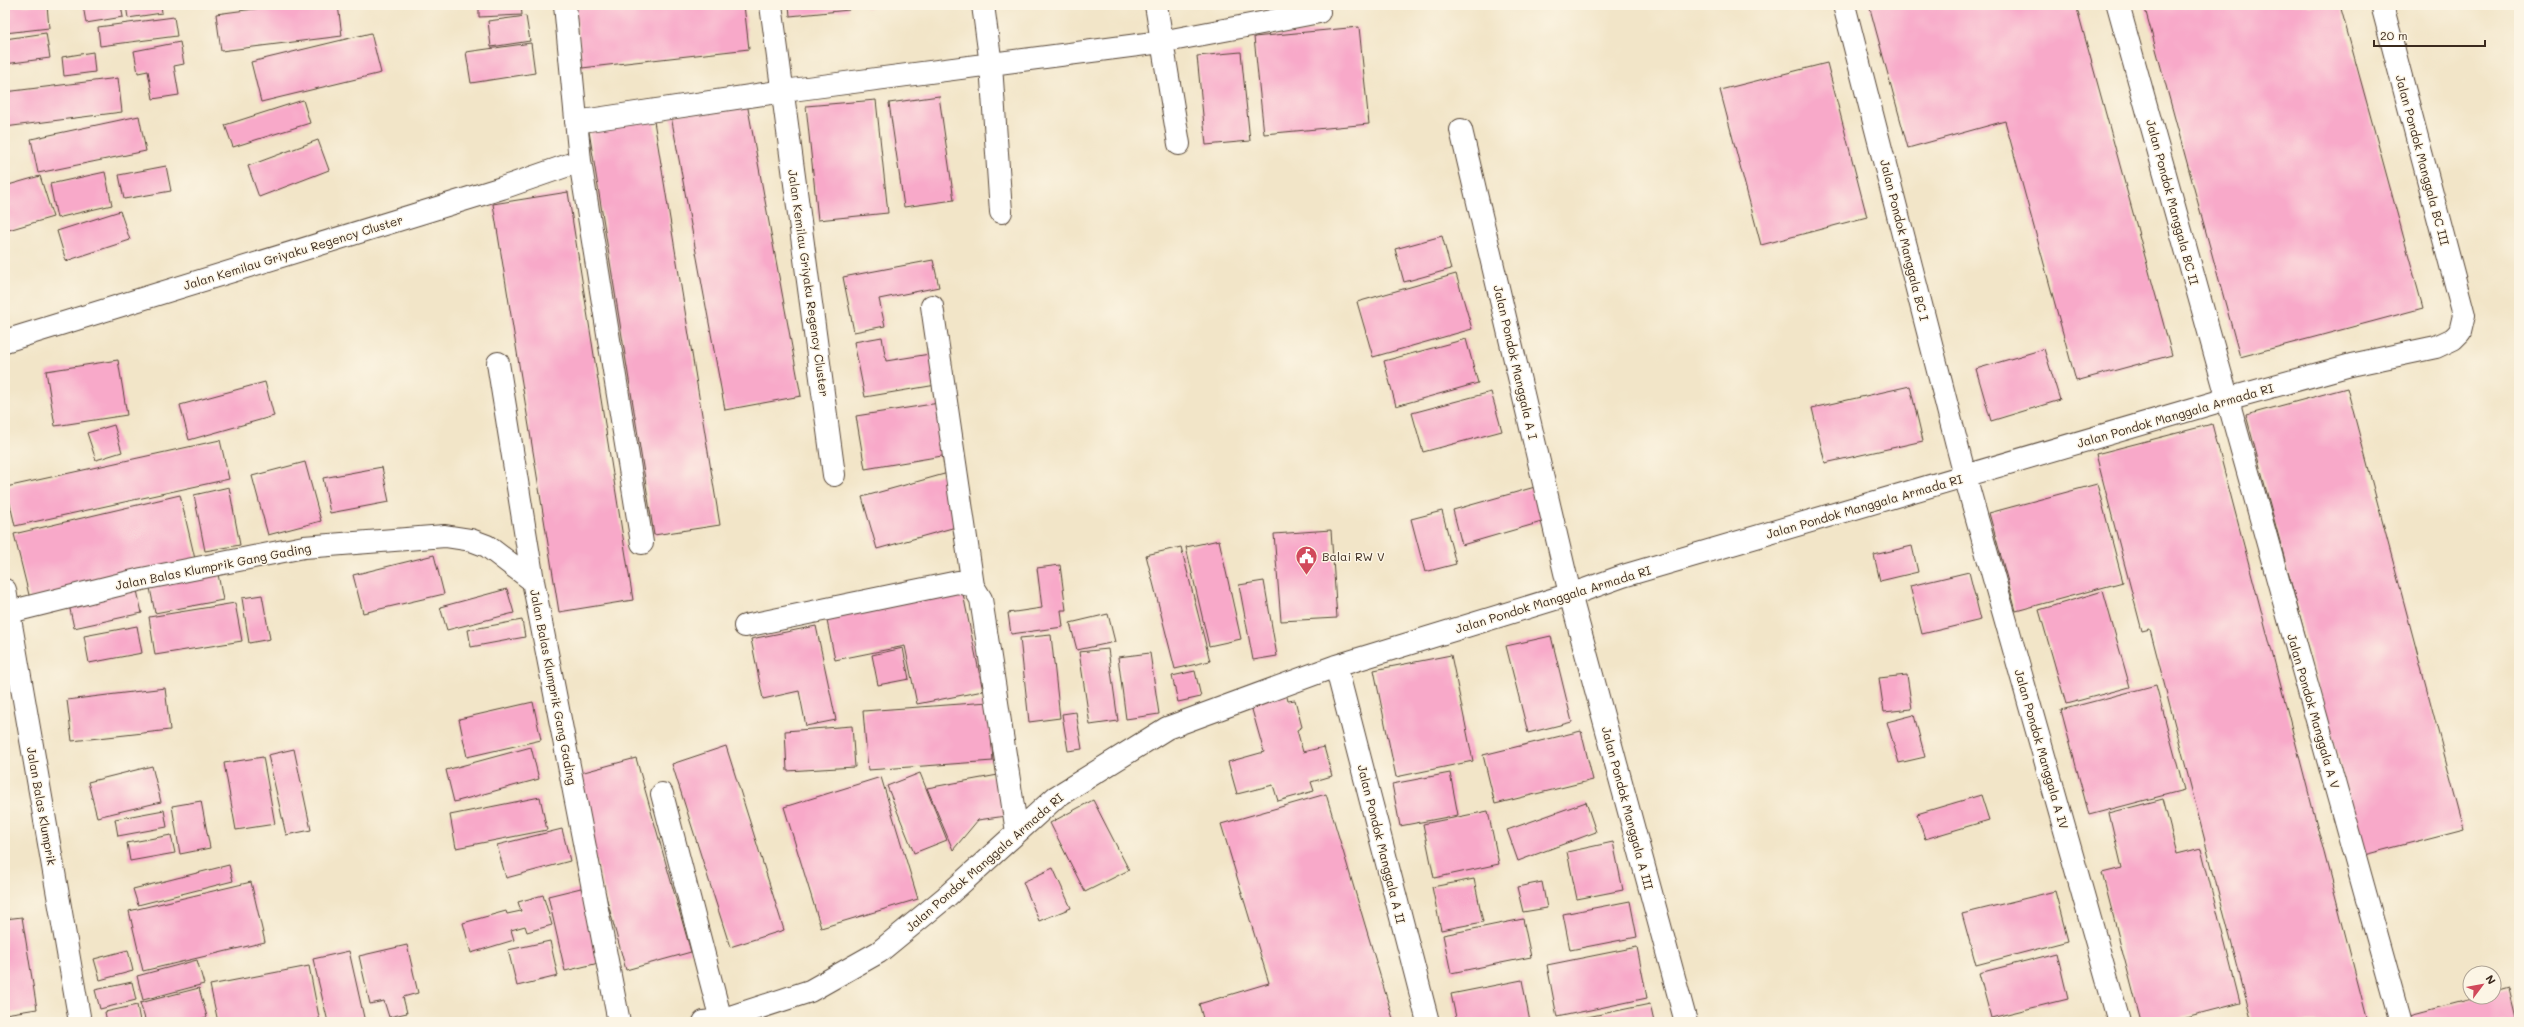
<svg xmlns="http://www.w3.org/2000/svg" width="2524" height="1027" font-family="Mali,sans-serif">
	<rect width="100%" height="100%" fill="#fcf5e5"/>
	<filter id="ink" filterUnits="userSpaceOnUse"><feTurbulence type="fractalNoise" baseFrequency=".025" numOctaves="2"/><feDisplacementMap in="SourceGraphic" scale="8" xChannelSelector="R" yChannelSelector="G"/><feConvolveMatrix kernelMatrix="1 2 1 2 8 2 1 2 1" color-interpolation-filters="sRGB"/></filter>
	<filter id="wash" filterUnits="userSpaceOnUse"><feTurbulence type="fractalNoise" baseFrequency=".012" numOctaves="4" result="noise"/><feDisplacementMap in="SourceGraphic" scale="16" xChannelSelector="R" yChannelSelector="G"/><feGaussianBlur stdDeviation="0.9" result="paint"/><feColorMatrix in="noise" values="0 0 0 0 0 0 0 0 0 0 0 0 0 0 0 0 0 1.4 0 .05"/><feComposite in="paint" operator="in"/></filter>
	<g filter="url(#wash)">
		<rect width="100%" height="100%" fill="#f2e5c8"/>
		<g id="blocks">
			<path fill="#f8a9c9" d="M47 5 49 28 5 33V6Z
				M83 5H121L123 17 86 23Z
				M126 5H161L162 13 128 18Z
				M284 5H338L342 36 221 51 216 14Z
				M479 5H521L522 15 479 17Z
				M575 5H744L749 49 582 68Z
				M789 5H848L849 10 790 16Z
				M865 5H880V6L866 8Z
				M1869 5H2076L2172 355 2076 381 2005 121 1908 148Z
				M2144 5H2340L2423 308 2240 357Z
				M526 16 530 41 491 47 488 21Z
				M174 17 177 36 100 46 98 27Z
				M1359 27 1369 124 1264 134 1254 37Z
				M46 33 50 58 5 64V39Z
				M371 33 381 73 261 102 251 62Z
				M180 42 184 64 174 66 179 95 153 99 148 71 138 73 134 51Z
				M531 43 535 73 471 83 466 52Z
				M93 52 95 72 64 76 62 57Z
				M1241 52 1250 141 1206 145 1197 56Z
				M1827 63 1867 217 1761 245 1720 90Z
				M118 78 122 112 5 127V92Z
				M939 96 954 200 904 207 889 103Z
				M303 100 310 123 233 147 225 125Z
				M876 100 888 213 818 220 806 106Z
				M747 103 801 396 725 410 671 116Z
				M653 115 720 525 654 535 588 125Z
				M139 116 146 151 38 173 31 139Z
				M318 140 329 170 259 197 248 166Z
				M166 166 171 191 124 199 119 175Z
				M105 172 112 205 57 218 50 184Z
				M40 176 53 217 5 231V186Z
				M568 192 633 600 559 612 493 204Z
				M120 211 130 240 66 261 57 231Z
				M1442 236 1451 269 1404 282 1395 249Z
				M933 260 939 287 879 299 885 326 854 332 843 277Z
				M1456 274 1472 329 1373 357 1357 302Z
				M882 337 886 361 936 353 942 384 865 397 854 342Z
				M1466 339 1478 383 1396 406 1384 361Z
				M2044 349 2060 400 1991 421 1976 369Z
				M118 360 127 415 55 426 46 371Z
				M265 382 274 416 189 440 180 405Z
				M1910 386 1923 441 1825 463 1812 408Z
				M2347 388 2464 829 2364 855 2246 415Z
				M1491 392 1502 431 1423 452 1412 413Z
				M939 403 948 455 865 469 856 416Z
				M2212 424 2272 652 2368 1022H2252L2150 629 2142 631 2114 524 2096 454Z
				M114 425 122 452 96 460 87 433Z
				M220 440 229 479 15 526 6 487Z
				M305 462 321 521 268 535 252 476Z
				M382 467 389 502 330 513 323 478Z
				M948 473 963 525 877 549 862 497Z
				M2097 484 2123 582 2016 611 1989 513Z
				M229 487 240 545 205 551 194 495Z
				M1535 487 1545 521 1462 545 1453 510Z
				M180 495 195 559 30 599 14 534Z
				M1442 511 1456 564 1425 572 1411 519Z
				M1331 530 1337 618 1281 621 1274 534Z
				M1219 540 1241 639 1209 646 1186 547Z
				M1912 546 1918 572 1880 581 1874 555Z
				M1181 547 1210 661 1175 669 1146 555Z
				M434 555 444 594 363 613 353 575Z
				M1060 565 1066 610H1061L1063 627 1011 634 1008 613 1042 608 1037 568Z
				M217 569 223 600 155 613 149 583Z
				M1969 572 1981 620 1922 634 1910 586Z
				M1264 581 1277 656 1253 660 1239 585Z
				M136 586 142 613 74 628 68 600Z
				M507 589 514 613 447 630 440 607Z
				M962 589 983 691 917 704 905 646 835 660 826 616Z
				M2103 591 2130 687 2066 704 2039 610Z
				M262 595 270 639 249 643 242 598Z
				M235 603 242 641 155 655 149 617Z
				M1108 614 1115 642 1077 650 1070 623Z
				M522 620 525 637 471 647 468 630Z
				M137 626 142 653 89 663 84 636Z
				M816 626 836 720 806 726 799 691 763 699 751 639Z
				M1051 635 1060 718 1029 722 1020 638Z
				M1551 636 1572 722 1528 733 1506 646Z
				M903 648 909 679 878 685 872 655Z
				M1108 649 1118 721 1090 725 1079 652Z
				M1150 653 1159 714 1126 719 1118 657Z
				M1451 655 1473 761 1396 777 1374 670Z
				M1195 671 1201 697 1178 702 1172 676Z
				M1907 675 1912 709 1884 712 1879 678Z
				M2156 685 2184 790 2089 815 2061 710Z
				M165 688 170 730 72 741 67 700Z
				M1285 689 1288 701 1295 700 1302 727 1297 730 1303 752 1324 747 1332 776 1311 782 1314 791 1278 801 1273 785 1237 794 1228 762 1264 752 1249 699Z
				M533 702 541 740 467 757 459 719Z
				M989 702 993 761 868 770 863 711Z
				M1076 712 1082 749 1068 751 1062 714Z
				M1914 715 1925 757 1899 763 1887 722Z
				M852 726 855 767 787 771 785 731Z
				M1581 731 1593 780 1495 804 1483 755Z
				M726 746 784 930 730 947 672 764Z
				M531 747 539 779 454 802 446 770Z
				M294 749 311 830 286 835 268 755Z
				M263 757 275 824 236 830 224 763Z
				M636 758 691 952 626 970 573 775Z
				M152 766 161 802 97 817 88 782Z
				M920 773 947 840 914 853 887 786Z
				M1450 773 1458 815 1400 826 1392 784Z
				M998 775 1006 816 978 820 953 850 927 788Z
				M881 777 918 899 821 928 784 807Z
				M1326 794 1394 1022H1204L1199 1004 1269 983 1221 824Z
				M1981 795 1989 820 1925 839 1917 814Z
				M540 797 547 830 456 848 450 815Z
				M2163 799 2177 854 2201 848 2240 1003 2166 1022H2141L2102 873 2122 868 2109 813Z
				M1093 800 1129 870 1085 892 1050 823Z
				M201 801 210 848 180 854 172 806Z
				M1586 802 1596 832 1518 861 1507 830Z
				M164 810 167 827 118 836 115 819Z
				M1488 811 1499 864 1434 878 1423 824Z
				M562 829 570 861 506 878 497 845Z
				M171 835 175 853 130 861 127 843Z
				M1613 842 1623 890 1577 899 1567 852Z
				M229 865 233 881 138 905 133 889Z
				M1053 868 1071 908 1039 921 1023 882Z
				M1474 879 1483 922 1441 930 1432 887Z
				M251 882 265 942 143 971 129 911Z
				M1542 882 1547 908 1523 912 1517 887Z
				M585 887 603 962 565 971 548 896Z
				M2055 891 2068 941 1976 965 1962 914Z
				M543 895 552 925 527 932 525 926 511 930 514 940 471 953 463 923 506 911 507 914 521 911 518 902Z
				M1630 901 1637 937 1570 950 1563 914Z
				M22 917 37 1009 5 1014V919Z
				M1523 919 1531 957 1451 973 1443 935Z
				M550 941 558 976 517 986 508 950Z
				M407 945 418 993 403 997 407 1013 389 1017 384 1001 370 1004 359 956Z
				M1637 947 1647 998 1557 1017 1547 965Z
				M128 950 133 971 100 980 94 959Z
				M349 951 365 1022H328L313 959Z
				M2057 953 2068 999 1991 1018 1979 973Z
				M197 960 204 984 143 1000 137 976Z
				M309 966 320 1022H218L210 985Z
				M1522 980 1530 1022H1457L1451 994Z
				M132 982 136 1000 100 1009 95 990Z
				M199 988 207 1017 190 1022H146L140 1003Z
				M2508 989 2516 1022H2408L2406 1016 2478 997H2494V993Z
				M1650 1004 1654 1022H1573V1020Z
				M137 1005 140 1021 107 1022 105 1012Z"/>
		</g>
	</g>
	<g filter="url(#ink)">
		<use href="#blocks" fill-opacity="0" stroke="#564638" stroke-width="1"/>
		<g fill="none" stroke-linecap="round" stroke-linejoin="round">
			<defs>
				<path id="minor" d="M565 5 580 161 642 543
					M771 5 834 475
					M983 5 991 65 1001 212
					M1156 5 1179 144
					M1844 5 1965 476 2119 1022
					M2118 5 2401 1022
					M576 122 784 91 1161 42 1319 12
					M1461 130 1570 594 1686 1022
					M932 306 973 586
					M5 341 502 188 580 161
					M498 363 533 581 619 1022
					M9 612 142 579 304 547 445 536 471 540 487 546 533 581
					M745 626 958 582 973 586 981 599 1017 832
					M1336 666 1428 1022
					M662 794 721 1020
					M704 1022 721 1020 810 991 879 952 946 897 1056 797 1167 728 1336 666 1584 590 1623 576 2227 399 2351 365 2436 347 2453 339 2460 332 2464 315 2382 5"/>
				<path id="tertiary" d="M5 590 80 1022"/>
			</defs>
			<use href="#minor" stroke="#564638" stroke-width="24"/>
			<use href="#tertiary" stroke="#564638" stroke-width="24"/>
			<use href="#minor" stroke="#fff" stroke-width="22"/>
			<use href="#tertiary" stroke="#fff" stroke-width="22"/>
		</g>
	</g>
	<defs>
		<symbol id="civic-pin" viewBox="-11 -11 22 30"><path d="M0 17L-7.5 6A9.5 9.5 0 1 1 7.5 6Z" fill="#d1495b" stroke="#fcf5e5"/><path d="M-.6-6.5H3V-4.5H.6V-3L4-1V1h2V6H-6V1h2V-1L-.6-3ZM-1.2 2.5V6h2.4V2.5Z" fill="#fff"/></symbol>
	</defs>
	<g fill-rule="evenodd">
		<use href="#civic-pin" x="1294" y="544" width="25" height="34"/>
	</g>
	<g text-anchor="middle" dominant-baseline="central" stroke-width="3" stroke-linejoin="round" paint-order="stroke">
		<g font-size="12" fill="#3b2a1e" stroke="#fcf5e5">
			<text transform="translate(2423 160) rotate(75)">Jalan Pondok Manggala BC III</text>
			<text transform="translate(2173 202) rotate(75)">Jalan Pondok Manggala BC II</text>
			<text transform="translate(1905 240) rotate(76)">Jalan Pondok Manggala BC I</text>
			<text transform="translate(293 252) rotate(-17)">Jalan Kemilau Griyaku Regency Cluster</text>
			<text transform="translate(809 283) rotate(82)">Jalan Kemilau Griyaku Regency Cluster</text>
			<text transform="translate(1516 362) rotate(77)">Jalan Pondok Manggala A I</text>
			<text transform="translate(2175 415) rotate(-16)">Jalan Pondok Manggala Armada RI</text>
			<text transform="translate(1864 506) rotate(-16)">Jalan Pondok Manggala Armada RI</text>
			<text transform="translate(213 566) rotate(-11)">Jalan Balas Klumprik Gang Gading</text>
			<text transform="translate(1553 599) rotate(-17)">Jalan Pondok Manggala Armada RI</text>
			<text transform="translate(554 687) rotate(79)">Jalan Balas Klumprik Gang Gading</text>
			<text transform="translate(2314 711) rotate(74)">Jalan Pondok Manggala A V</text>
			<text transform="translate(2042 749) rotate(74)">Jalan Pondok Manggala A IV</text>
			<text transform="translate(42 806) rotate(80)">Jalan Balas Klumprik</text>
			<text transform="translate(1628 808) rotate(75)">Jalan Pondok Manggala A III</text>
			<text transform="translate(1382 844) rotate(76)">Jalan Pondok Manggala A II</text>
			<text transform="translate(984 862) rotate(-41)">Jalan Pondok Manggala Armada RI</text>
		</g>
		<g font-size="12" fill="#3b2a1e" stroke="#fcf5e5" text-anchor="start">
			<text x="1322" y="556">Balai RW V</text>
		</g>
	</g>
	<rect width="2524" height="1027" fill="none" stroke="#fcf5e5" stroke-width="20"/>
	<g transform="translate(2482 985) rotate(58)"><circle r="19" fill="#fcf5e5" stroke="#afa495"/>
	<path d="M0-3L7 15L0 10L-7 15Z" fill="#d1495b"/>
	<text y="-6" font-size="11" font-weight="bold" text-anchor="middle" fill="#3b2a1e">N</text>
	</g>
	<path d="M2374 40v6h111v-6" fill="none" stroke="#3b2a1e" stroke-width="2"/>
	<text x="2380" y="40" font-size="12" fill="#3b2a1e" stroke="#fcf5e5" stroke-width="3" paint-order="stroke">20 m</text>
</svg>
